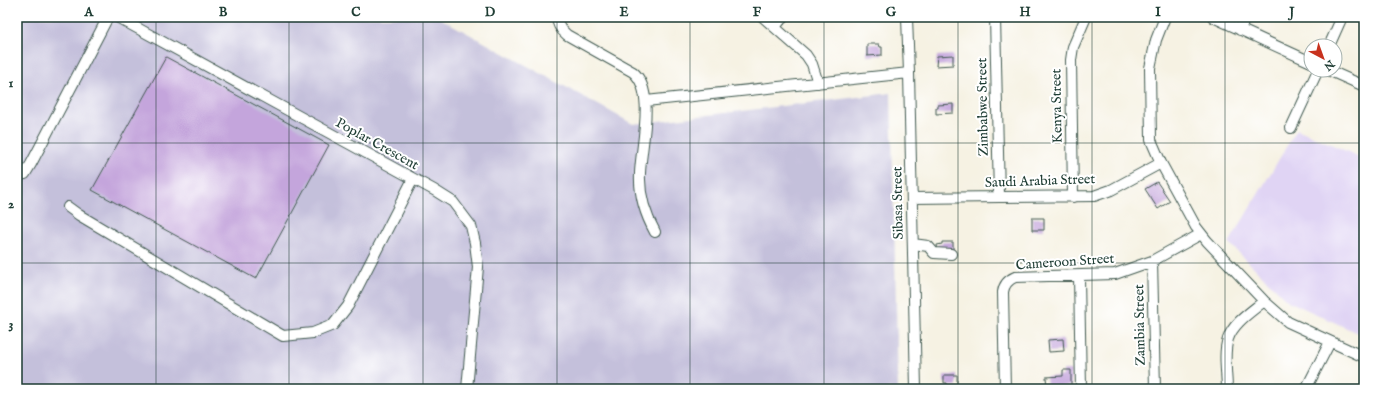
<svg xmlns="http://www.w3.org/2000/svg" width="1381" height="406" font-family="'IM FELL English',serif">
	<rect width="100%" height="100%" fill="#fff"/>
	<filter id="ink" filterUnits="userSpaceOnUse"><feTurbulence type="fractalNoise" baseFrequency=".025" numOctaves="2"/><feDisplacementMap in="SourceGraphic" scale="8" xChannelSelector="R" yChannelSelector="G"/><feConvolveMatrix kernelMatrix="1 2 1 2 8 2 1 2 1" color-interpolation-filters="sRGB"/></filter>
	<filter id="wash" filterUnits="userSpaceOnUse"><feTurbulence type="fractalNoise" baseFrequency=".012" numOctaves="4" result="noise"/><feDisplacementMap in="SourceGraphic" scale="16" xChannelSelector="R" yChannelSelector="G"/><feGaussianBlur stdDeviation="0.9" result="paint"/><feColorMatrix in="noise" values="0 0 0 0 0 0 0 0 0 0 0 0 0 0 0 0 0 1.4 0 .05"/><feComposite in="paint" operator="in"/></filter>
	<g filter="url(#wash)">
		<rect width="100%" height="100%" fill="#f6f2e3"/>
		<path fill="#e0d4f4" d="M1297 129 1364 159V336L1288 301 1229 243Z"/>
		<path fill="#c4c0db" d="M17 17H438L633 124 891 93 898 389H17Z"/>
		<g id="blocks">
			<path fill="#c4a5dc" d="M867 44H879L880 47H882V55L867 56Z
				M953 55V65L936 66 937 56Z
				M166 57 329 145 256 279 92 190Z
				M953 104V113L936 114V108H938V105Z
				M1157 182 1170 201 1158 209 1145 189Z
				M1032 218H1044V230H1032Z
				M942 242H953V251L938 252 937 245 942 244Z
				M1063 339 1064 351 1049 352 1048 340Z
				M1063 370H1071V386L1047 387 1046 377 1063 376Z
				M944 375H957V386H947V383H944Z"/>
		</g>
	</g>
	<g filter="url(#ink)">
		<use href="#blocks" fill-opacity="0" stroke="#3f584e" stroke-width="1"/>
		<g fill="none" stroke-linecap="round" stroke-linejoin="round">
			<defs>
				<path id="minor" d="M117 17 434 190 453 202 471 226 475 243 478 267 467 389
					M557 17C557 25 561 30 567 35L633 72C656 91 641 145 640 173 639 193 645 214 655 232
					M763 17 806 55 812 64 818 83
					M907 17 909 73 916 389
					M995 17 999 197
					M1165 17 1156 40 1150 68 1151 140 1161 163 1196 227 1207 241 1264 301 1288 322 1364 357
					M1213 17 1311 62
					M775 27 783 17
					M1240 30 1245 17
					M1329 46 1342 17
					M1328 70 1364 86
					M646 101 909 73
					M1291 128 1318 70
					M17 175 25 174 31 164 108 17
					M1073 197 1071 60 1073 47 1086 17
					M912 198 1094 196 1111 190 1161 163
					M68 207 79 215 283 336 313 333 333 325 348 306 413 179
					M913 244 928 246 934 253 951 254
					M1152 261 1155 389
					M1079 276 1081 389
					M1005 389 1003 292C1004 284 1008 280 1015 277L1115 274 1152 261 1201 234
					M1227 389C1227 375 1223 353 1228 339 1233 323 1251 312 1264 301
					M1306 389 1330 342"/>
			</defs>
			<use href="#minor" stroke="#3f584e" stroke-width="12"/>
			<use href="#minor" stroke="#fff" stroke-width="10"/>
		</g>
	</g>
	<path fill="none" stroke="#1f3d34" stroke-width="1" stroke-opacity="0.55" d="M156 17V389M289 17V389M423 17V389M557 17V389M690 17V389M824 17V389M958 17V389M1092 17V389M1225 17V389M17 143H1364M17 263H1364"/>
	<g text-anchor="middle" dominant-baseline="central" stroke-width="4" stroke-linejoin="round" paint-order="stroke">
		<g font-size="14" fill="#1f3d34" stroke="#fff">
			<text transform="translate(1057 106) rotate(-91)">Kenya Street</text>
			<text transform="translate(983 107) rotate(-91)">Zimbabwe Street</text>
			<text transform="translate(377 144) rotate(29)">Poplar Crescent</text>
			<text transform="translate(1040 181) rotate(-2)">Saudi Arabia Street</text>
			<text transform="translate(898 203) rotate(-91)">Sibasa Street</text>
			<text transform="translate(1065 262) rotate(-4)">Cameroon Street</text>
			<text transform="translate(1140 325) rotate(-91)">Zambia Street</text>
		</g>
	</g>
	<rect width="1381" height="406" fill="none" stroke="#fff" stroke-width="44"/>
	<g transform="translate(1323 58) rotate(139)"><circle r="19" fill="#ffffff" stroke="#a5b1ae"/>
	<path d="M0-3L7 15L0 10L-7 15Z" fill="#c8321e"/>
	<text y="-6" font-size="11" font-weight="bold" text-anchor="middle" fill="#1f3d34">N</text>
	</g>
	<rect x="22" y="22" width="1337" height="362" fill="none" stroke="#1f3d34" stroke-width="1.5"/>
	<g font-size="13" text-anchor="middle" font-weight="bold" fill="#1f3d34">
		<text x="89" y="16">A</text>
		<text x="223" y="16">B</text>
		<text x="356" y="16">C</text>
		<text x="490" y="16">D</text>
		<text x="624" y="16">E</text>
		<text x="757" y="16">F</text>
		<text x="891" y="16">G</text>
		<text x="1025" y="16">H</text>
		<text x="1158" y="16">I</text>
		<text x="1292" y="16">J</text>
		<text x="11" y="87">1</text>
		<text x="11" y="208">2</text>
		<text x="11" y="328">3</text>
	</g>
</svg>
